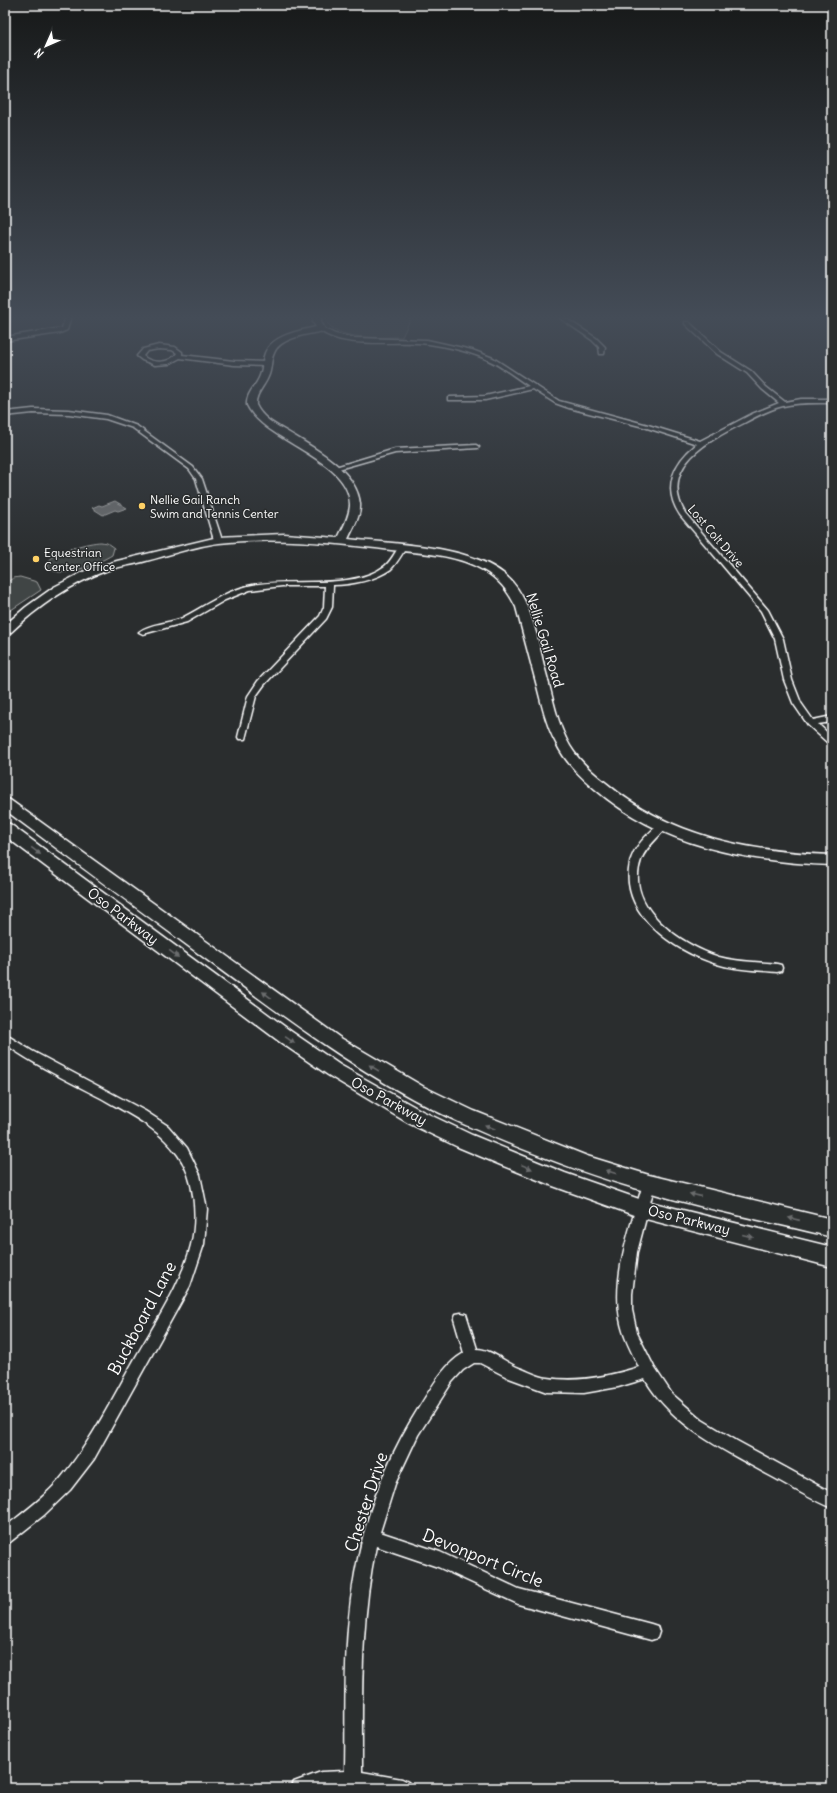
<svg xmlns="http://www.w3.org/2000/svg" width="837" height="1793" font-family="Delius,sans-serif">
	<rect width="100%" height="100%" fill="#2a2d2e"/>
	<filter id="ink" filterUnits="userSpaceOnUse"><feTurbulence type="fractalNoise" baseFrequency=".025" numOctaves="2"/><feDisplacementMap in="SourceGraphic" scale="8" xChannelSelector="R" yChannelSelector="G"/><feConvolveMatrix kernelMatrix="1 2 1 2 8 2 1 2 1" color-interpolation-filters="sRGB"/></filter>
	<g filter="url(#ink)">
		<path fill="#414445" stroke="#a0a2a2" d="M326 316H412L402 337C382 337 335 342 325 319Z
			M101 542 107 543 114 548 112 555C99 563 60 581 48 567L49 561C54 551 90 542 101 542Z
			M20 577 37 582 41 590 11 610 5 612V584L13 578Z"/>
		<path fill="#6a6c6d" stroke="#a6a7a7" d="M115 501 127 508 118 511 115 510 103 515 92 508 99 505 102 506Z"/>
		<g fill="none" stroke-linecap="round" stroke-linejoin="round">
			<defs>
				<path id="street" d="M66 316H71L67 330 60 333 5 341V337L62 328Z
					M557 316H562L596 338 605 347 604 354H600L599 347 592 340Z
					M685 322H689L721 352 751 371 766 387 785 402 801 399H832V403C816 403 799 402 783 406 770 409 757 416 744 423 709 440 658 466 685 513L768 610 783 639 792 680 801 703 813 720 832 716V722L818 724 832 737V745L829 744 808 725 793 703 784 680 775 639 761 611 680 515C662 488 673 463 697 444L644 427 569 408 555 403 533 389 485 400H448V398L450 397 485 396 529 386C516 378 502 366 488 360 469 351 449 347 429 344 397 339 344 351 318 329L323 328 335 334 354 338 427 340 472 350 493 358 559 401 648 425 700 441 752 414 779 403 762 389 747 373 717 354 685 324Z
					M159 345 175 347 182 352V355L234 361 267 362 270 364 267 366 234 365 180 358 169 364 155 365 142 360 137 356 143 349ZM159 349 172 350 177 353C170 364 152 364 143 356L147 351Z
					M33 409 69 410 107 415 137 426 193 467 202 479 222 540 221 542 214 540 196 479 189 469 133 428 106 419 69 414 33 413 5 416V412Z
					M476 445 479 447 478 448 395 453 335 470 332 468 395 449Z
					M399 546 406 548C401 555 397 563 391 569 376 580 351 585 333 585L332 607 326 619 264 685 256 696 245 739H239L238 737 248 696 258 681 320 616 324 607 325 586H282L250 590 225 600 187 622 143 634 139 632C148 624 171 623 182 618 204 607 223 592 248 586 289 576 351 592 385 566 391 561 395 553 399 546Z
					M662 823 667 826C659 838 646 846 641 860 624 907 681 945 719 957 738 962 758 962 777 964L781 965 782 968 781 971 777 972C757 970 736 970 717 964 674 951 619 914 630 863 633 847 648 834 659 824Z
					M5 1034 32 1051 145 1111 168 1126 187 1148 200 1175 207 1209 204 1244 190 1286 94 1459 70 1490 44 1515 10 1542 5 1545V1527C24 1512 45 1497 61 1478 92 1441 113 1397 137 1355 157 1320 181 1285 191 1245 198 1218 195 1178 178 1155 158 1127 129 1114 101 1098 68 1081 35 1065 5 1044Z
					M649 1179 653 1180 655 1184 637 1252 632 1294V1310L637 1333 654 1367 672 1394 702 1420 737 1441 832 1493V1508C810 1499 788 1485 767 1474 721 1448 672 1426 645 1379L618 1387 584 1393 547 1392 509 1378 480 1363H474L463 1370 452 1382 418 1435 395 1484 380 1532 440 1552 519 1589 651 1624 657 1626 659 1632 657 1638 651 1640 518 1604 438 1567 376 1546C360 1621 362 1696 362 1772L402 1779 408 1782 411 1788H291L294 1782 321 1772 345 1771C346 1724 344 1676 348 1628 354 1551 376 1475 418 1409 431 1389 443 1365 464 1353L454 1319 456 1314 461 1313 466 1314 477 1349C491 1349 506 1363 519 1368 528 1371 538 1377 548 1378 578 1383 610 1376 639 1367 631 1351 623 1336 620 1319 612 1274 631 1226 643 1184L645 1180Z"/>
				<path id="secondary" d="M313 316H321V322L325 329 324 331C310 334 280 337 274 353 270 361 272 369 268 377 264 387 255 394 256 405 262 418 274 424 286 431 312 447 357 470 360 504 361 516 353 528 348 539 394 544 468 545 504 574 532 597 537 640 546 673 553 698 557 724 570 746 579 761 593 773 606 783 670 837 751 852 832 855V865C747 862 661 846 595 789 580 776 565 762 556 743 546 725 542 705 537 686 530 660 523 633 516 607 508 591 499 579 483 570 456 554 421 553 391 550 334 543 277 537 219 543 194 546 170 555 146 561 133 565 120 566 108 570 70 584 38 606 9 634L5 635V625L26 607 54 587 85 571 117 561 218 537 284 534 338 538C343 528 349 517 350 506 352 459 264 442 247 405 246 394 255 387 259 378 263 370 262 361 265 353 272 335 299 331 316 327L313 322Z"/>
				<path id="primary" d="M5 798 10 800 339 1037 424 1087 474 1111 587 1156 649 1175 832 1219V1237C771 1222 708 1210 648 1192 584 1174 522 1150 461 1123 373 1083 295 1025 218 968 147 916 76 863 5 810Z
					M5 823 10 824 292 1032 340 1065 422 1111 472 1135 565 1173 642 1200 832 1247V1267L642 1218 553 1186 501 1165 458 1147 408 1123 328 1075 280 1042 5 836Z"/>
			</defs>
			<use href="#street" stroke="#fff" stroke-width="3"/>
			<use href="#secondary" stroke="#fff" stroke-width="3"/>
			<use href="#primary" stroke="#fff" stroke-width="3"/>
			<use href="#street" fill="#2a2d2e" fill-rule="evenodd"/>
			<use href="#secondary" fill="#2a2d2e" fill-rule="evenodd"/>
			<use href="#primary" fill="#2a2d2e" fill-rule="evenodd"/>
		</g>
		<defs><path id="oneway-solid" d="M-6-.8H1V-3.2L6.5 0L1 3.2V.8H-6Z"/></defs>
		<g fill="#6a6c6d">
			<use href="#oneway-solid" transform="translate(36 851) rotate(37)"/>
			<use href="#oneway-solid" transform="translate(174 954) rotate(37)"/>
			<use href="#oneway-solid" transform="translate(267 995) rotate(-144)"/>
			<use href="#oneway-solid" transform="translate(290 1040) rotate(35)"/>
			<use href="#oneway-solid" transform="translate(374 1068) rotate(-148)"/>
			<use href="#oneway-solid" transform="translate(490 1127) rotate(-158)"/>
			<use href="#oneway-solid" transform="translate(527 1167) rotate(22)"/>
			<use href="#oneway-solid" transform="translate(611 1172) rotate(-162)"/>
			<use href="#oneway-solid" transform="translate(695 1195) rotate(-167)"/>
			<use href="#oneway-solid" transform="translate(794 1219) rotate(-167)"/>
			<use href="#oneway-solid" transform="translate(748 1236) rotate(14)"/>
		</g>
	</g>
	<linearGradient id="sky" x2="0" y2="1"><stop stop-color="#171919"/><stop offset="0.56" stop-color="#444c57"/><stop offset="1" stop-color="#444c57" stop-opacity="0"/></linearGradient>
	<rect width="837" height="567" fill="url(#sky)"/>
	<g fill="#ffd166" stroke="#2a2d2e" stroke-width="1.5">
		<circle cx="142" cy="506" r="4"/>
		<circle cx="36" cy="559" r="4"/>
	</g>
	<g text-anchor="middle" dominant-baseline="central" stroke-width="3" stroke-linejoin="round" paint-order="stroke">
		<g font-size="12" fill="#fff" stroke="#2a2d2e" text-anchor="start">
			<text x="150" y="499">Nellie Gail Ranch<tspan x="150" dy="14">Swim and Tennis Center</tspan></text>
			<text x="44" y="552">Equestrian<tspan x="44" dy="14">Center Office</tspan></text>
		</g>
		<g font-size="12" fill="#fff" stroke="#2a2d2e">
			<text transform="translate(716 536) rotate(49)">Lost Colt Drive</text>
		</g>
		<g font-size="14" fill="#fff" stroke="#2a2d2e">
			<text transform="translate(545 640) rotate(73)">Nellie Gail Road</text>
			<text transform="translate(123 916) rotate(37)">Oso Parkway</text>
			<text transform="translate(389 1101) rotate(29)">Oso Parkway</text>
			<text transform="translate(689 1220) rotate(14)">Oso Parkway</text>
		</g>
		<g font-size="17" fill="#fff" stroke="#2a2d2e">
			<text transform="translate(142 1318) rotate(-62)">Buckboard Lane</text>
			<text transform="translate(366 1502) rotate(-72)">Chester Drive</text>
			<text transform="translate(483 1558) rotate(22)">Devonport Circle</text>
		</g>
	</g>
	<rect width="837" height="1793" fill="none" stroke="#2a2d2e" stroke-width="20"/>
	<rect x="10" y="10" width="817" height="1773" fill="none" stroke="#fff" stroke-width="1.5" filter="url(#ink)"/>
	<g transform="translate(46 46) rotate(225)" stroke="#2a2d2e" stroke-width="3" paint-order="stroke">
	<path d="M0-3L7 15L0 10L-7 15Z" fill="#ffffff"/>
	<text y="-6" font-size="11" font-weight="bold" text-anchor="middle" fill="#ffffff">N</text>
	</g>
</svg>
